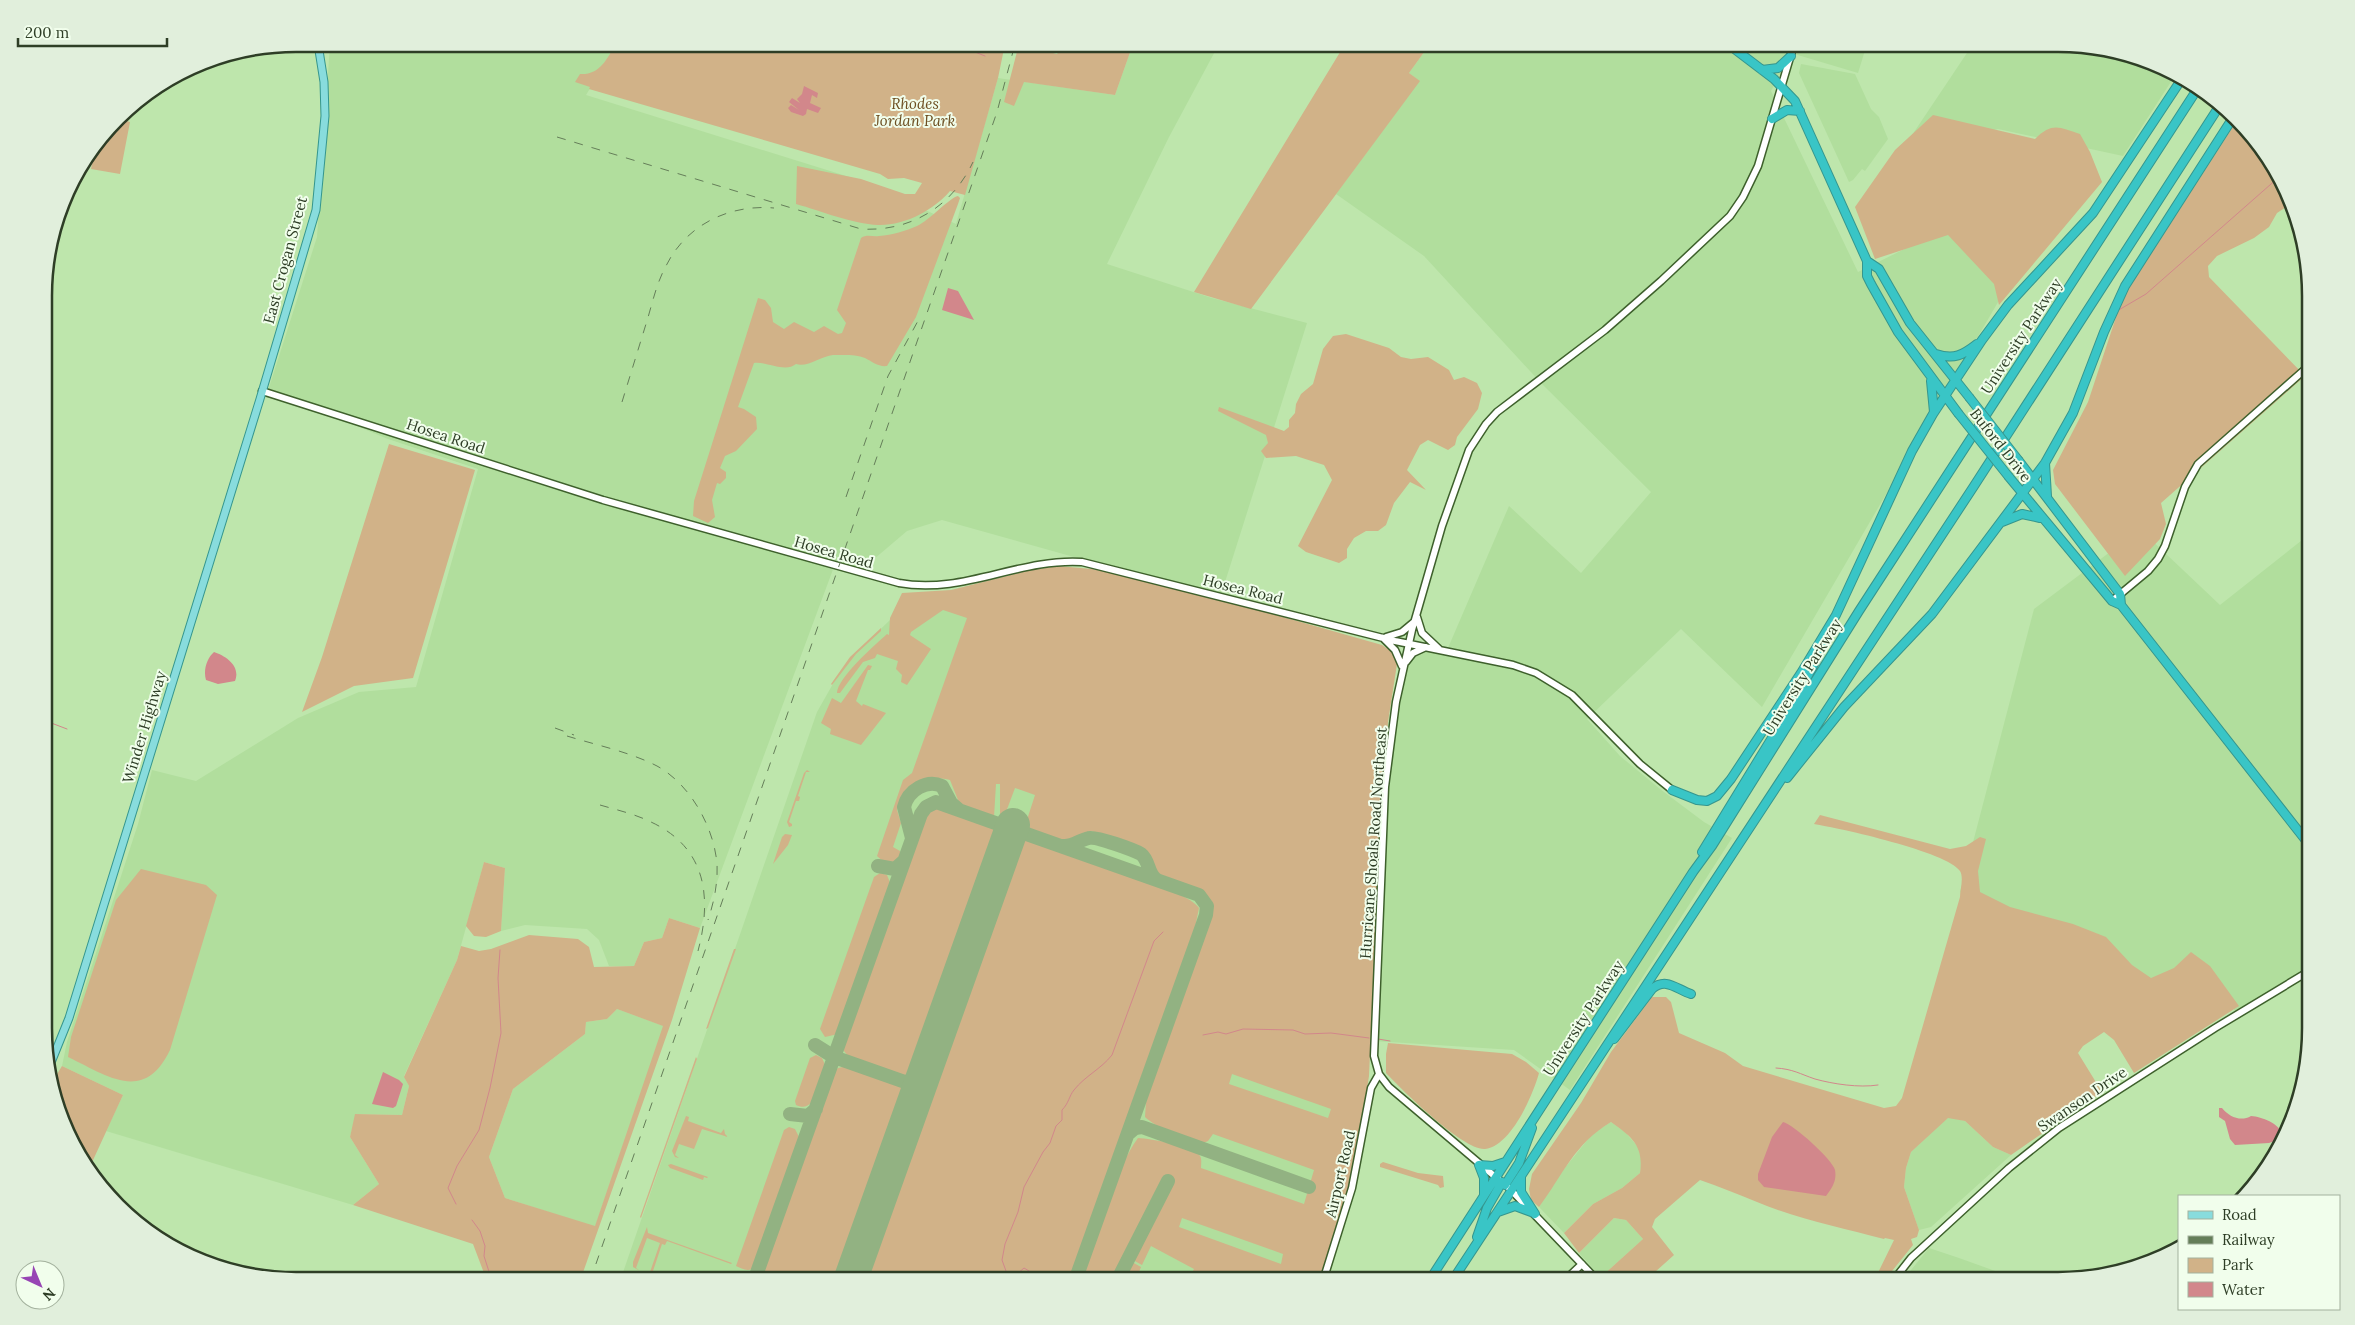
<svg xmlns="http://www.w3.org/2000/svg" width="2355" height="1325" font-family="Lora,serif">
	<rect width="100%" height="100%" fill="#bee6ac"/>
	<path fill="#b1de9d" d="M330 44H617L586 95 859 180 956 224 998 78 1115 95 1133 44H1219L1169 137 1107 264 1212 298 1307 323 1220 598 942 520 907 531 860 571 835 564 700 928 669 918 662 938 644 942 634 966H609L599 940 587 929 525 925 501 931 505 868 484 862 457 960 404 1076 409 1086 402 1115 356 1114 350 1137 379 1184 353 1205 106 1131 123 1095 62 1066 67 1042 138 824 152 770 196 781 298 718 359 692 416 687 478 469 388 439 328 414 266 397 317 237Z
		M1430 44H1867L1858 73 1791 53 1771 91 1858 272 1947 228 2008 285 1762 707 1681 629 1587 719 1620 756 1660 789 1704 822 1732 838 1570 1090 1514 1050 1374 1041 1389 753 1411 643 1448 648 1509 506 1581 573 1651 492 1542 384 1424 256 1336 194 1419 81 1409 73Z
		M1973 44H2059L2124 52 2176 74 2123 156 1998 129 1902 150Z
		M1801 64 1855 74 1871 109 1879 117 1888 139 1865 171 1862 169 1853 180 1849 182 1799 73Z
		M2142 528 2145 534 2220 605 2311 533V978L2308 974 2238 1015 2199 962 2152 993 1960 892 2034 609Z
		M904 594 1384 711 1363 1059 1316 1281H620L817 712 838 675 856 653 891 619Z
		M617 1009 664 1026 595 1227 505 1198 489 1157 513 1089 585 1034 586 1022 607 1019Z
		M1948 1117 1965 1121 1993 1147 2011 1155 1931 1227 1919 1230 1904 1187 1906 1168 1911 1152Z
		M1611 1122 1625 1132 1639 1148 1642 1161 1640 1173 1622 1188 1593 1204 1564 1233 1539 1207 1556 1179 1593 1133Z
		M1614 1218 1626 1220 1643 1239 1601 1277 1579 1253Z
		M1929 1248 1959 1258 2023 1281H1902Z"/>
	<path fill="#d1b288" fill-rule="evenodd" d="M616 44H1005L998 78 965 195 950 191C934 210 904 226 878 225 853 224 821 211 796 204L797 166 861 179 905 194H915L922 183 904 178 888 179 880 174 589 89 590 87 575 82 580 74C600 75 606 60 616 44Z
		M1019 44H1043L1041 50 1057 54 1064 44H1133L1115 95 1024 82 1014 106 1004 102Z
		M1345 44H1430L1409 73 1420 81 1251 309 1194 292Z
		M1933 115 2035 139C2052 122 2059 127 2080 134L2090 152 2102 182 1999 305 1994 284 1948 235 1875 259 1855 207 1895 150Z
		M120 119 130 122 120 174 91 169 94 153Z
		M2238 119 2269 156 2292 203 2277 213 2269 227 2254 238 2217 256 2208 266 2209 277 2305 376 2161 503 2166 524 2160 539 2125 576 2055 484 2053 470 2088 402 2122 299Z
		M958 196 960 198 958 204 916 317 887 366C878 367 873 362 865 358 856 354 843 355 833 355 821 356 807 368 796 364 785 373 766 361 754 363L738 407 744 409 756 417 757 429 736 451 725 456 720 468 726 472V478L720 484 717 483 712 500 715 517 708 523 693 516 694 501 758 298 765 300 771 308 773 322 784 329 794 322 814 332 824 326 838 334 842 333 846 323 837 310 861 238C867 234 872 237 879 236 892 235 906 231 917 226 930 220 949 198 958 196Z
		M1346 334 1389 348 1401 357 1411 359 1428 357 1449 370 1454 380 1464 377 1477 383 1482 393 1478 409 1457 437 1455 445 1448 450 1428 440 1420 445 1407 470 1426 490 1410 482 1394 503 1386 525 1378 531H1366L1354 538 1347 549V558L1339 563 1306 552 1298 546 1332 480 1324 465 1296 456 1266 458 1261 451 1268 443 1266 435 1218 411 1219 407 1284 431 1289 427V420L1295 413 1296 404 1301 394 1313 384 1323 349 1333 336Z
		M389 444 475 470 413 678 354 686 302 712 322 657Z
		M1058 566 1092 569 1184 589 1382 645 1392 652 1397 664 1388 722 1382 790 1369 1076 1355 1164 1347 1197 1321 1281H1218L1198 1271 1193 1281 1188 1280 1194 1269 1151 1246 1142 1265 1133 1260 1171 1184 1165 1177 1120 1267 1126 1271 1132 1262 1141 1267 1136 1279 1128 1280 1117 1273 1112 1281H1080C1095 1238 1112 1174 1138 1138 1150 1139 1195 1145 1200 1156 1202 1159 1201 1164 1201 1168L1304 1204 1314 1170 1213 1134 1208 1141C1194 1149 1156 1127 1145 1117L1146 1102 1156 1067 1211 916C1214 888 1180 884 1159 876L1146 851 1091 831 1067 843 1026 829 1025 826 1035 795 1015 788 1003 820 1000 819V784H996L994 817 960 805 950 780C924 774 907 787 897 810L901 823 893 847 900 851C903 860 897 866 887 865L877 856 903 780 912 773 967 618 943 610 911 632 910 635 931 649 907 685 901 682 902 675 896 669 898 661 877 654 875 658 863 662 840 693H837C838 677 874 646 887 634L889 635 890 618 902 593 951 590 1027 571ZM1232 1074 1331 1109 1328 1118 1229 1084ZM1182 1218 1283 1254 1281 1264 1179 1227Z
		M881 628V631L856 654 832 685 831 684 850 657Z
		M868 665 872 666 870 670H868L856 701 862 706 863 704 886 713 861 745 830 734 831 729 821 723 832 698 841 703Z
		M807 770 810 772H806L798 796 800 797 799 801H796L789 822 792 824V826L789 827 787 822 804 773Z
		M933 807H941L990 825 995 828 998 836 914 1070 908 1075 901 1076 848 1056 844 1051V1045L927 813Z
		M1820 815 1950 849 1966 846 1980 837 1986 839 1978 871 1980 892 2010 907 2073 924 2106 937 2132 965 2151 978 2174 968 2191 952 2210 966 2239 1006 2134 1073 2114 1040 2104 1032 2083 1046 2078 1053 2102 1092 2011 1155 1993 1147 1965 1121 1948 1118 1911 1152 1906 1168 1904 1187 1919 1230 1917 1237 1911 1239 1913 1245 1884 1281H1874L1894 1240 1885 1238 1884 1239C1843 1228 1795 1218 1757 1202 1738 1194 1720 1187 1700 1180L1655 1219 1652 1227 1674 1255 1645 1281H1605L1601 1277 1643 1239 1626 1220 1614 1218 1579 1253 1564 1233 1593 1204 1622 1188 1640 1173C1644 1146 1632 1137 1611 1122 1574 1144 1563 1175 1539 1207L1531 1200 1529 1189 1532 1174 1581 1103 1611 1052 1652 997H1666L1671 1002 1679 1033 1725 1053 1743 1066 1884 1108 1896 1106 1902 1098 1960 897C1960 890 1964 878 1960 871 1948 852 1839 828 1814 824Z
		M785 834 792 835 788 845 773 864 782 837Z
		M1025 840H1035C1061 850 1190 890 1199 908L1191 947 1071 1281H862L1018 846Z
		M484 862 505 868 501 931 486 937 474 936 466 926Z
		M141 869 206 885 217 895 170 1050C144 1104 108 1076 68 1057L71 1037 116 900Z
		M880 873 887 875 891 885 838 1034 825 1037 820 1029 874 877Z
		M669 918 700 928 672 1020 580 1281H487L473 1244 353 1205 379 1184 350 1137 355 1114 402 1115 409 1086 404 1077 457 960 461 946 479 951 491 949 529 935 578 939 589 947 594 967 634 966 644 942 662 938ZM617 1009 663 1026 595 1226 505 1198 489 1157 513 1089 585 1034 586 1022 607 1019Z
		M734 949H736L708 1028 706 1029Z
		M1388 1043 1512 1054 1526 1062 1539 1073C1533 1095 1511 1146 1485 1149 1464 1151 1402 1090 1386 1073V1054Z
		M816 1055 822 1058 826 1067C821 1080 816 1115 796 1105L795 1101 810 1058Z
		M696 1057 697 1059 641 1218 640 1217Z
		M62 1066 123 1095 88 1171 57 1110 51 1084Z
		M847 1066 898 1084 902 1088 904 1096 838 1281H764L763 1271 834 1072 838 1068Z
		M686 1116 689 1117 688 1121 721 1133 724 1129 725 1134 728 1137 702 1129 694 1149 679 1144 675 1155 679 1158 675 1157 672 1151Z
		M789 1127 795 1129 800 1139 755 1266C750 1273 742 1269 736 1266L784 1130Z
		M1383 1162 1418 1173 1443 1176 1444 1187 1440 1188 1438 1185 1380 1167V1164Z
		M671 1164 708 1177 707 1178 704 1177 703 1180 670 1168 668 1165Z
		M647 1227 648 1233 732 1263 731 1264 667 1241 665 1245 662 1244 653 1271 660 1274 659 1277 656 1278 645 1272H650L660 1243 647 1238 636 1268 640 1271 633 1267V1262Z"/>
	<path fill="#d2878b" d="M804 86 818 93 817 98 812 95 810 103 821 108 818 113 807 109 806 114 803 116 791 112 788 108 791 105 799 110 789 102 792 98 800 103 797 99 802 94Z
		M948 288 958 291 974 320 942 310Z
		M214 652C226 656 241 666 235 681L218 684 206 680C203 670 207 658 214 652Z
		M383 1072 399 1080 403 1084 396 1106 393 1108 372 1104Z
		M2219 1108H2222C2229 1117 2241 1122 2251 1116 2262 1117 2279 1123 2282 1134L2275 1141 2269 1143 2235 1145 2230 1139 2225 1121 2219 1117Z
		M1783 1122C1793 1124 1833 1160 1835 1170 1837 1181 1832 1188 1826 1196L1764 1187 1758 1180V1174L1772 1137Z"/>
	<g fill="none" stroke-linecap="round" stroke-linejoin="round">
		<path stroke="#d2878b" stroke-width="1" d="M969 44 975 52 985 56
			M2117 311 2146 294 2279 177
			M46 721 67 729
			M1203 1035 1218 1032 1226 1034 1243 1029 1293 1030 1305 1034 1331 1033 1369 1038
			M1378 1039 1390 1041
			M1776 1068C1793 1069 1800 1074 1815 1079 1833 1084 1859 1088 1878 1085
			M456 1204 448 1188 457 1166 479 1130 490 1088 501 1033 498 978 500 950
			M472 1220 480 1231 485 1246 484 1256 492 1281
			M1003 1278 1009 1281
			M998 1281 1003 1278 1006 1271 1002 1260 1005 1244 1018 1212 1024 1187 1043 1152 1050 1143 1056 1126 1062 1120V1110C1069 1103 1069 1096 1074 1090 1085 1076 1101 1069 1112 1055L1154 941 1163 932
			M1012 1281H1017
			M1019 1281 1017 1274 1024 1268 1046 1281"/>
		<path stroke="#92b282" stroke-width="14" d="M912 838 904 807C908 790 927 779 942 786L951 803 958 809
			M1063 846C1073 847 1079 840 1089 838 1096 836 1134 850 1141 854 1150 861 1147 874 1157 880
			M878 866 895 869 904 861
			M815 1045 834 1057 905 1082 918 1079 925 1070
			M905 1082 913 1092V1105
			M790 1114 808 1116 816 1109
			M1128 1134 1135 1128 1142 1127 1309 1187
			M754 1281 921 814 926 807 936 802 1199 895 1207 906 1206 915 1075 1281
			M1117 1281 1168 1181
			M1140 1281 1149 1280"/>
		<path stroke="#92b282" stroke-width="34" d="M850 1281 1013 825"/>
		<defs>
			<path id="secondary" d="M262 391 603 500 899 583C962 595 1019 558 1082 562L1395 641 1513 665 1536 673 1572 695 1640 764 1672 790
				M2112 601 2148 571 2158 559 2165 546 2185 487 2198 464 2311 364
				M1417 617 1422 633 1439 649
				M1386 637 1402 632 1414 622
				M1383 638 1395 650 1402 666
				M1406 662 1413 653 1426 647
				M1499 1180 1389 1087 1379 1074 1374 1056 1385 787 1396 702 1412 630 1442 526 1469 450 1486 424 1497 412 1605 330 1661 281 1730 216 1743 197 1758 166 1794 44
				M1509 1188 1598 1281
				M1323 1281 1352 1188 1371 1088 1379 1074
				M1564 1281 1582 1264
				M1893 1281 1911 1258 2009 1168 2059 1128 2215 1028 2311 970"/>
			<path id="primary" d="M48 1070 69 1018 260 399 316 210 325 116 324 82 318 44"/>
			<path id="highway" d="M1728 44 1774 79 1795 101 1867 261V276L1871 284 1898 332 1958 413
				M1762 70 1778 68 1791 56
				M1772 119 1787 110 1800 111
				M1867 261 1879 269 1910 323 1969 397
				M1936 354C1954 360 1963 355 1977 344
				M1931 381 1934 412
				M2019 461 2120 594 2121 605
				M2045 463 2047 496
				M2009 477 2112 601 2121 605 2311 847
				M2002 522 2022 514 2040 518
				M1787 778 1844 707 1932 614 2045 463 2073 413 2104 332 2125 286 2234 116
				M1672 790 1697 800 1707 801 1717 796 1731 779 1801 673 1836 615 1912 451 1933 414 1982 340 2008 305 2093 213 2183 77
				M1702 852 1797 697 1825 642
				M1614 1039 1652 989C1666 977 1676 989 1691 994
				M1479 1165 1484 1178V1194
				M1479 1165 1493 1166 1505 1162
				M1521 1176V1192L1535 1214
				M1505 1185 1519 1163 1532 1128
				M1498 1212 1515 1206 1534 1213
				M1477 1237 1487 1208 1502 1182
				M1429 1281 1693 872 1712 846 1859 611 2198 88
				M1452 1281 1974 486 2220 105"/>
		</defs>
		<use href="#secondary" stroke="#3e602c" stroke-width="9"/>
		<use href="#primary" stroke="#35968e" stroke-width="9"/>
		<use href="#highway" stroke="#35968e" stroke-width="10"/>
		<use href="#secondary" stroke="#fff" stroke-width="6"/>
		<use href="#primary" stroke="#88dcdd" stroke-width="7"/>
		<use href="#highway" stroke="#39c5c6" stroke-width="8"/>
		<path stroke="#657e59" stroke-width="1" stroke-dasharray="9 9" stroke-linecap="butt" d="M557 137 861 229C910 232 952 207 973 162
			M622 402C630 376 638 350 646 324 652 305 656 284 666 266 686 225 729 204 774 208
			M846 497 888 376 919 319
			M555 728 574 735
			M567 736C596 745 630 752 657 766 690 784 714 827 717 864 718 883 714 902 708 920
			M600 805C617 810 635 814 651 822 707 848 712 898 698 951
			M590 1281 997 112 1015 44"/>
		<defs>
			<path id="highway-bridge" d="M1969 397 2019 461
				M1958 413 2009 477"/>
		</defs>
		<use href="#highway-bridge" stroke="#35968e" stroke-width="10" stroke-linecap="butt"/>
		<use href="#highway-bridge" stroke="#39c5c6" stroke-width="8"/>
	</g>
	<g text-anchor="middle" dominant-baseline="central" stroke-width="4" stroke-linejoin="round" paint-order="stroke">
		<g font-size="15" font-style="italic" fill="#6c4e20" stroke="#f1feec">
			<text x="915" y="103">Rhodes<tspan x="915" dy="17">Jordan Park</tspan></text>
		</g>
		<g font-size="15" fill="#2e3e26" stroke="#f1feec">
			<text transform="translate(285 260) rotate(-75)">East Crogan Street</text>
			<text transform="translate(2021 336) rotate(-57)">University Parkway</text>
			<text transform="translate(446 436) rotate(18)">Hosea Road</text>
			<text transform="translate(2001 445) rotate(52)">Buford Drive</text>
			<text transform="translate(834 552) rotate(16)">Hosea Road</text>
			<text transform="translate(1243 589) rotate(14)">Hosea Road</text>
			<text transform="translate(1802 677) rotate(-58)">University Parkway</text>
			<text transform="translate(144 727) rotate(-73)">Winder Highway</text>
			<text transform="translate(1373 843) rotate(-86)">Hurricane Shoals Road Northeast</text>
			<text transform="translate(1583 1018) rotate(-57)">University Parkway</text>
			<text transform="translate(2082 1099) rotate(-34)">Swanson Drive</text>
			<text transform="translate(1340 1174) rotate(-77)">Airport Road</text>
		</g>
	</g>
	<path d="M0 0H2355V1325H0ZM296 52H2058A244 244 0 0 1 2302 296V1028A244 244 0 0 1 2058 1272H296A244 244 0 0 1 52 1028V296A244 244 0 0 1 296 52Z" fill="#e1efdc" fill-rule="evenodd"/>
	<path fill="none" stroke="#2e3e26" stroke-width="2.5" d="M296 52H2058A244 244 0 0 1 2302 296V1028A244 244 0 0 1 2058 1272H296A244 244 0 0 1 52 1028V296A244 244 0 0 1 296 52Z"/>
	<rect x="2178" y="1195" width="162" height="115" fill="#f1feec" stroke="#a3b19d"/>
	<rect x="2188" y="1211" width="25" height="8" fill="#88dcdd" stroke="#a3b19d"/>
	<text x="2222" y="1220" font-size="15" fill="#2e3e26">Road</text>
	<rect x="2188" y="1236" width="25" height="8" fill="#657e59" stroke="#a3b19d"/>
	<text x="2222" y="1245" font-size="15" fill="#2e3e26">Railway</text>
	<rect x="2188" y="1258" width="25" height="15" fill="#d1b288" stroke="#a3b19d"/>
	<text x="2222" y="1270" font-size="15" fill="#2e3e26">Park</text>
	<rect x="2188" y="1282" width="25" height="15" fill="#d2878b" stroke="#a3b19d"/>
	<text x="2222" y="1295" font-size="15" fill="#2e3e26">Water</text>
	<g transform="translate(40 1285) rotate(136)"><circle r="24" fill="#f1feec" stroke="#a3b19d"/>
	<path d="M0-4L9 19L0 12L-9 19Z" fill="#9745b4"/>
	<text y="-8" font-size="14" font-weight="bold" text-anchor="middle" fill="#2e3e26">N</text>
	</g>
	<path d="M18 38v8h149v-8" fill="none" stroke="#2e3e26" stroke-width="2.5"/>
	<text x="25" y="38" font-size="15" fill="#2e3e26" stroke="#f1feec" stroke-width="4" paint-order="stroke">200 m</text>
</svg>
